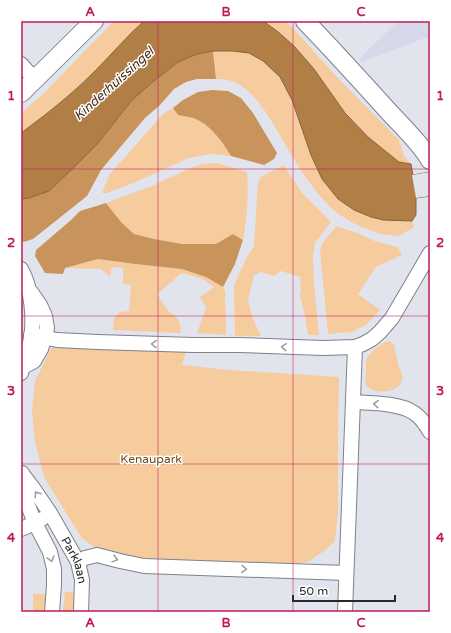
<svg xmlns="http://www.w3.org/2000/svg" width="451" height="633" font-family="'Varela Round',sans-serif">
	<rect width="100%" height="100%" fill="#e2e4ed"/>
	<path fill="#d6d9ea" d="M393 21H430V36L362 62 359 59 395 24Z"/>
	<path fill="#f6cb9d" d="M114 21H144C126 37 111 55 94 72 72 94 47 114 21 133V113L41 96Z
		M263 21H285L291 26 335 75 399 140 404 156 411 164 399 162 368 137 345 113 314 69 294 46 277 31Z
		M213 51H233L249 53 263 61 280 77 292 100 311 155 322 179 338 199 354 210 371 217 383 220 412 221 414 227 399 236C391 235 382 235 375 232 363 228 350 222 340 215 315 197 293 158 278 132 268 115 257 96 240 85 232 80 225 79 216 79Z
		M173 108 178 115C183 116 188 117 193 118 210 124 222 141 231 156L210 154 189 158 136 182 107 193H102L110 174 163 114Z
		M217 163 247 172C249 194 247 217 243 240L233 234 216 244H182L154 239 134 234 121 222 106 203 152 186 184 171 201 164Z
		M284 165 302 193 331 222 315 243 313 255 314 285 319 335H308L305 316 300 295 301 289 300 277 281 271 274 276 261 272 254 275 248 301 253 319 261 336H235L234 285 247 257 254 246 258 183 261 177Z
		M336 226 357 233 375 241 398 247 402 255 376 267 358 294 380 310 366 325 351 332 328 334 320 251 322 244Z
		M98 259 135 264 182 269 206 277 223 287 225 291 226 335 197 333 206 308 200 297 214 287 203 279 182 273 157 294 169 312 174 315 179 321 181 333 113 330 114 318 120 312 129 311 131 285 123 284V268L112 267 110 276 100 269 65 268Z
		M389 341 394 344 398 364 403 378C401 382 400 386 396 388 390 393 372 393 367 386 364 383 366 378 366 374 366 370 366 365 366 361 368 353 381 343 389 341Z
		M80 346 187 349 182 365 229 370 339 377 338 428V510L335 541 324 551 308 562 294 564 219 562 140 558 95 548 81 537 44 477 35 442 32 411 35 381 51 348Z
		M65 592H76L75 612H63Z
		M33 594H46L45 612H33Z"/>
	<path fill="#c8945b" d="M213 51 216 79H197L186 82 174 89 160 105 145 118 101 170 87 196 33 239 24 242 21 240V199L29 198 49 191 68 173 98 143 132 100 155 80 178 62 197 54Z
		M212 90 228 91 241 98 253 113 277 153 274 159 264 165 231 156C222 141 210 124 193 118 188 117 183 116 178 115L173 108 183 100 198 92Z
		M106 203 121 222 134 234 154 239 182 244H216L233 234 243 240 235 264 223 287 206 277 182 269 135 264 98 259 65 268 63 274 45 273 35 256 36 250 71 220 80 211Z"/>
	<path fill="#b17e45" stroke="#88643e" d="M144 21H263L277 31 294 46 314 69 345 113 368 137 399 162 411 164 413 175 430 172V196L416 198V215L412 221 383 220 371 217 354 210 338 199 322 179 311 155 292 100 280 77 263 61 249 53 233 51H213L197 54 178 62 155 80 132 100 98 143 68 173 49 191 29 198 21 199V133C47 114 72 94 94 72 111 55 126 37 144 21Z"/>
	<path fill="#e2e4ed" d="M430 172V196L416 198 412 175Z"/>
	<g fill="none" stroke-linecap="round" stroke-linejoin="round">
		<defs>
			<g id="minor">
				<path d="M21 64 28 72 37 78"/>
				<path d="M21 269C32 288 35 322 30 343 28 347 26 351 25 355 23 361 23 367 21 373"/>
				<path d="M31 335 57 340 97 342 193 345H239L323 348 355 347 363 344 372 339 380 332 392 318 430 253"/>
				<path d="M23 367 34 361 41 349 47 328 45 316 40 305 31 292"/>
				<path d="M353 402C370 403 401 403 414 413 421 417 426 425 430 432"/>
				<path d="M22 473 23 486 25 498 35 523 50 552 54 569V585L52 612"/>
				<path id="s1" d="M23 475 33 488 50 513 78 562 82 580 81 612"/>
				<path d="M21 529 35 523 42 519"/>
				<path d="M78 562 85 558 97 555 120 561 144 566 346 573"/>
				<path d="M345 612 355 347"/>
			</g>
			<path id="major" d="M305 21C334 51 362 82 390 113 403 127 421 144 430 160
				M21 93 94 21"/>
		</defs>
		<use href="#minor" stroke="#7f8189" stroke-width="16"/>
		<use href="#major" stroke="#7f8189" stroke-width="20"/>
		<use href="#minor" stroke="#fff" stroke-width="14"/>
		<use href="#major" stroke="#fff" stroke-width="18"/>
	</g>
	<defs><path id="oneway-chevron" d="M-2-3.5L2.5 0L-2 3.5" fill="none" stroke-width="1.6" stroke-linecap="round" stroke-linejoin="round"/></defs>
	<g stroke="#9e9fa0">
		<use href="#oneway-chevron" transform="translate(154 344) rotate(-178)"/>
		<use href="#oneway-chevron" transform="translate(284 347) rotate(-178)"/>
		<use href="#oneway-chevron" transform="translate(376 404) rotate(-175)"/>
		<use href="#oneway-chevron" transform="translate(37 494) rotate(-123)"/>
		<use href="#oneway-chevron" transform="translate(51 559) rotate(75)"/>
		<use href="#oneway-chevron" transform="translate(115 559) rotate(15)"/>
		<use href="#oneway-chevron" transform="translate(244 569) rotate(2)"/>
	</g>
	<path fill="none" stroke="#c2185b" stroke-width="1" stroke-opacity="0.55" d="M158 21V612M293 21V612M21 169H430M21 316H430M21 464H430"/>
	<g text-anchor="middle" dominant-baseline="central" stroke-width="3" stroke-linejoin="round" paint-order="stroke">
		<g font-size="12" fill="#714c21" stroke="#fff">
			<text x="151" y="459">Kenaupark</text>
		</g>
		<g font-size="12" fill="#28292c" stroke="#fff">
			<text stroke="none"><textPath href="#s1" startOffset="100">Parklaan</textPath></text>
		</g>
		<g font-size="13" font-style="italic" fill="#442e14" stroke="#fff">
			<text transform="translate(114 84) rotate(-42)">Kinderhuissingel</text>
		</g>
	</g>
	<rect width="451" height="633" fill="none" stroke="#ffffff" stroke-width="44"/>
	<path d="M293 595v6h102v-6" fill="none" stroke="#28292c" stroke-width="2"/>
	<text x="299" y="595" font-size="12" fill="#28292c" stroke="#ffffff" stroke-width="3" paint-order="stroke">50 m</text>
	<rect x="22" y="22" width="407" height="589" fill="none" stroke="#c2185b" stroke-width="1.5"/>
	<g font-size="13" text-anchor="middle" font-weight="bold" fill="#c2185b">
		<text x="90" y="16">A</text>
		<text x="226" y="16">B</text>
		<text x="361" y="16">C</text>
		<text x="11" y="100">1</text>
		<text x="440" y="100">1</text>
		<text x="11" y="247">2</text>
		<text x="440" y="247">2</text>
		<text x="11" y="395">3</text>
		<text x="440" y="395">3</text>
		<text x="11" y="542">4</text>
		<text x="440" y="542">4</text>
		<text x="90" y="627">A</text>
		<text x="226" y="627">B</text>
		<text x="361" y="627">C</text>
	</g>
</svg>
